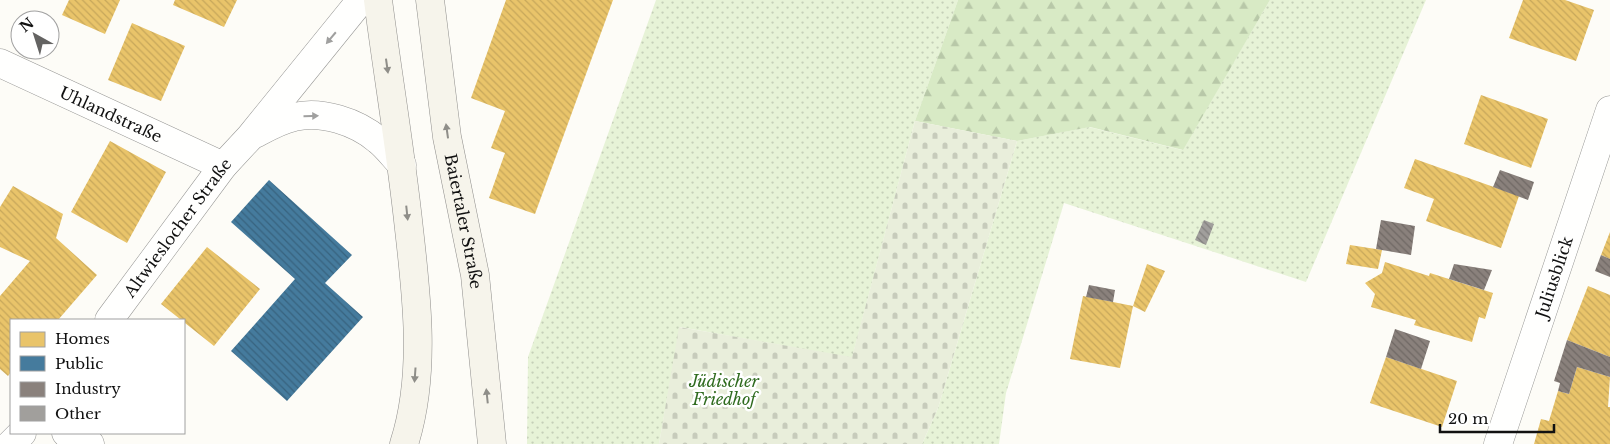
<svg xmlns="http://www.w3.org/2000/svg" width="1610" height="444" font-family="'Libre Baskerville',serif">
	<defs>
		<pattern id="grass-dots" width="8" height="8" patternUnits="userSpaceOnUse" patternTransform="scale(1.25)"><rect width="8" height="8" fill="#e7f3d7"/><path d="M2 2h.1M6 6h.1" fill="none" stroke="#c5cfb8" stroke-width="1.8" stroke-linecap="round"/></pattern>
		<pattern id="forest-firs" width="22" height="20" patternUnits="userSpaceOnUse" patternTransform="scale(1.25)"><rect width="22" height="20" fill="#d8eac5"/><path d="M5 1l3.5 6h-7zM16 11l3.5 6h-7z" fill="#b8c8a8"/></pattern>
		<pattern id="cemetery-stones" width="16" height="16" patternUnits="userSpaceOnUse" patternTransform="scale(1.25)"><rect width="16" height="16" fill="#e9eedb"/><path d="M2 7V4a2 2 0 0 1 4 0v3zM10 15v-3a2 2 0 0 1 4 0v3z" fill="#c7cbbb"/></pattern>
		<pattern id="homes-back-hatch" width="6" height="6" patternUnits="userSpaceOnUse" patternTransform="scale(1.25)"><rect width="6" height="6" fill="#e9c46a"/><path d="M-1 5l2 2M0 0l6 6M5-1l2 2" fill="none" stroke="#c7a75b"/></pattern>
		<pattern id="public-back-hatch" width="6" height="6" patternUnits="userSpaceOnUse" patternTransform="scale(1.25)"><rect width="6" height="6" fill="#457b9d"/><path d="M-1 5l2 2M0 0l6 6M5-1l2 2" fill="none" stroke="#38637f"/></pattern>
		<pattern id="industry-back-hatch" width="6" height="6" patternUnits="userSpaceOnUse" patternTransform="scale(1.25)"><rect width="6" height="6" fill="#8a817c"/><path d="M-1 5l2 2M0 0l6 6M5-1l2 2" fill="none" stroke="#6f6864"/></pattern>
		<pattern id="building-back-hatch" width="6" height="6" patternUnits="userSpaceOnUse" patternTransform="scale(1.25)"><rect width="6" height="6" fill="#a19f9c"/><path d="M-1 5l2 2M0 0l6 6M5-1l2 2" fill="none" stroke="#82807e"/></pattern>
	</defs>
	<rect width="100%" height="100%" fill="#fdfcf7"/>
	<path fill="url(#grass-dots)" d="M656 0H958L915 121 852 358 680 327 659 444H527L528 357Z
		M1270 0H1426L1306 282 1064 203 1006 393 999 444H922L938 408 1017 141 1089 127 1182 150Z"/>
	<path fill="url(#forest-firs)" d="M958 0H1270L1183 150 1090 127 1017 141 915 121Z"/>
	<path fill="url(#cemetery-stones)" d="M915 121 1017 141 938 408 922 444H659L679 327 852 357Z"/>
	<path fill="url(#homes-back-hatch)" d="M69 0H120L105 34 62 15Z
		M175 0H237L224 27 173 5Z
		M506 0H613L535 214 489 198 505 153 491 148 505 111 471 98Z
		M1523 0H1565L1594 10 1576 61 1509 38Z
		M132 23 185 46 161 101 108 80Z
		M1481 95 1548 119 1531 168 1464 144Z
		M110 141 166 172 127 243 71 212Z
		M1415 159 1519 196 1501 248 1426 221 1434 199 1404 188Z
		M13 186 63 214 56 238 97 275 58 320H11V372L8 376 0 369V296L30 261 0 247V207Z
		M1610 232V259L1601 255Z
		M1350 245 1382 250 1378 269 1346 264Z
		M207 247 260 289 214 346 161 304Z
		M1385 262 1429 276 1430 273 1493 293 1485 319 1479 317 1472 342 1414 325 1416 320 1371 307 1375 294 1365 283 1382 273Z
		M1147 264 1165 271 1145 312 1133 306Z
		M1588 286 1610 295V357L1567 340Z
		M1083 296 1133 306 1120 368 1070 359Z
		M1386 357 1457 381 1442 427 1370 403Z
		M1577 367 1610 377 1608 407H1610V444H1534L1541 419 1549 421 1558 391 1569 394Z"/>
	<path fill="url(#public-back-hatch)" d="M269 180 352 255 325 283 363 317 287 401 231 351 295 279 231 222Z"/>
	<path fill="url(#industry-back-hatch)" d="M1500 170 1534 182 1528 200 1493 187Z
		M1381 220 1415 226 1411 255 1376 249Z
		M1601 255 1610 259V277L1595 271Z
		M1454 264 1492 270 1484 290 1449 279Z
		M1089 285 1115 290 1113 302 1086 297Z
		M1395 329 1430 341 1421 369 1386 357Z
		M1567 340 1610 357V377L1577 367 1569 394 1558 391 1560 383 1554 381Z"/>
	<path fill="url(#building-back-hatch)" d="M1204 220 1214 224 1206 245 1195 240Z"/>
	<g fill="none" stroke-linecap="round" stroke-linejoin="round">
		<defs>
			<g id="street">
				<path id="s1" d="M0 63 223 166"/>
				<path d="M255 134C268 127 280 120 294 117 321 110 357 122 378 140 387 147 394 157 402 165"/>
				<path id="s2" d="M109 320 223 166 250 137 361 0"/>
				<path d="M66 433 90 444"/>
				<path d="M11 444 22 433"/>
				<path id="s3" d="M1498 444 1610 110"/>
			</g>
			<g id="secondary">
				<path d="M378 0C388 77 401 153 409 229 417 298 426 376 404 444"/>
				<path id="s4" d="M430 0 447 137 475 275 492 444"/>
			</g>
		</defs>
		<use href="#street" stroke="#979795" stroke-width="29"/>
		<use href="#secondary" stroke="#8e8d8b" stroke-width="29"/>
		<use href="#street" stroke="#fffffe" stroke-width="28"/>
		<use href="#secondary" stroke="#f6f4eb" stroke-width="28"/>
	</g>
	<defs><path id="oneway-solid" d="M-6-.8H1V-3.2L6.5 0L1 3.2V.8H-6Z" transform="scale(1.25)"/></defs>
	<g fill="#a0a09f">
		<use href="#oneway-solid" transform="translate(331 38) rotate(130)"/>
		<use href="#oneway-solid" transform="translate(311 116) rotate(-1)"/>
	</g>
	<g fill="#8f8e89">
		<use href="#oneway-solid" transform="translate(387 66) rotate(82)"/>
		<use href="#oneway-solid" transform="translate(447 131) rotate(-98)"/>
		<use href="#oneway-solid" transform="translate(407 213) rotate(84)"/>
		<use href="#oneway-solid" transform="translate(415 375) rotate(94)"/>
		<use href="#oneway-solid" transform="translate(487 396) rotate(-96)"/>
	</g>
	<g text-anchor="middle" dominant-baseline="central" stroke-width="5" stroke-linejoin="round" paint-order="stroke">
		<g font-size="16" fill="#111" stroke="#fff">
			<text stroke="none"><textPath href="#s1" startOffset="122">Uhlandstraße</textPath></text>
			<text stroke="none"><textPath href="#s4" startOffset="224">Baiertaler Straße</textPath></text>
			<text stroke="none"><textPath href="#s2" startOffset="115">Altwieslocher Straße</textPath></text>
			<text stroke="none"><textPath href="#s3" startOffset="176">Juliusblick</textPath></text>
		</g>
		<g font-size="16" font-style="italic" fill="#2f6b1f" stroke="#fff">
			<text x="724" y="381">Jüdischer<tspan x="724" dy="18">Friedhof</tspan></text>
		</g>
	</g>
	<rect x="10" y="319" width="175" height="115" fill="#ffffff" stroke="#a0a0a0"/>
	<rect x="20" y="332" width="25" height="15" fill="#e9c46a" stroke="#a0a0a0"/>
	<text x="55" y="344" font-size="15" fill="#111111">Homes</text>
	<rect x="20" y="356" width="25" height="15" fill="#457b9d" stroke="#a0a0a0"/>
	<text x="55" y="369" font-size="15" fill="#111111">Public</text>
	<rect x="20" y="382" width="25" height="15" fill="#8a817c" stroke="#a0a0a0"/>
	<text x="55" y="394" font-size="15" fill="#111111">Industry</text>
	<rect x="20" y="406" width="25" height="15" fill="#a19f9c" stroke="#a0a0a0"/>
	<text x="55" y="419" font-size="15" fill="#111111">Other</text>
	<g transform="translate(35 35) rotate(321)"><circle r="24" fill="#ffffff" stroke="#a0a0a0"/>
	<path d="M0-4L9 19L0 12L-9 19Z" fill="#646362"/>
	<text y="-8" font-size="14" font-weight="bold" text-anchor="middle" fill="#111111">N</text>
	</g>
	<path d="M1440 424v8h114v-8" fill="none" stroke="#111111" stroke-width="2.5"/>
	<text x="1448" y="424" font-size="15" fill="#111111" stroke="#ffffff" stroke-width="4" paint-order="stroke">20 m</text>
</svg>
